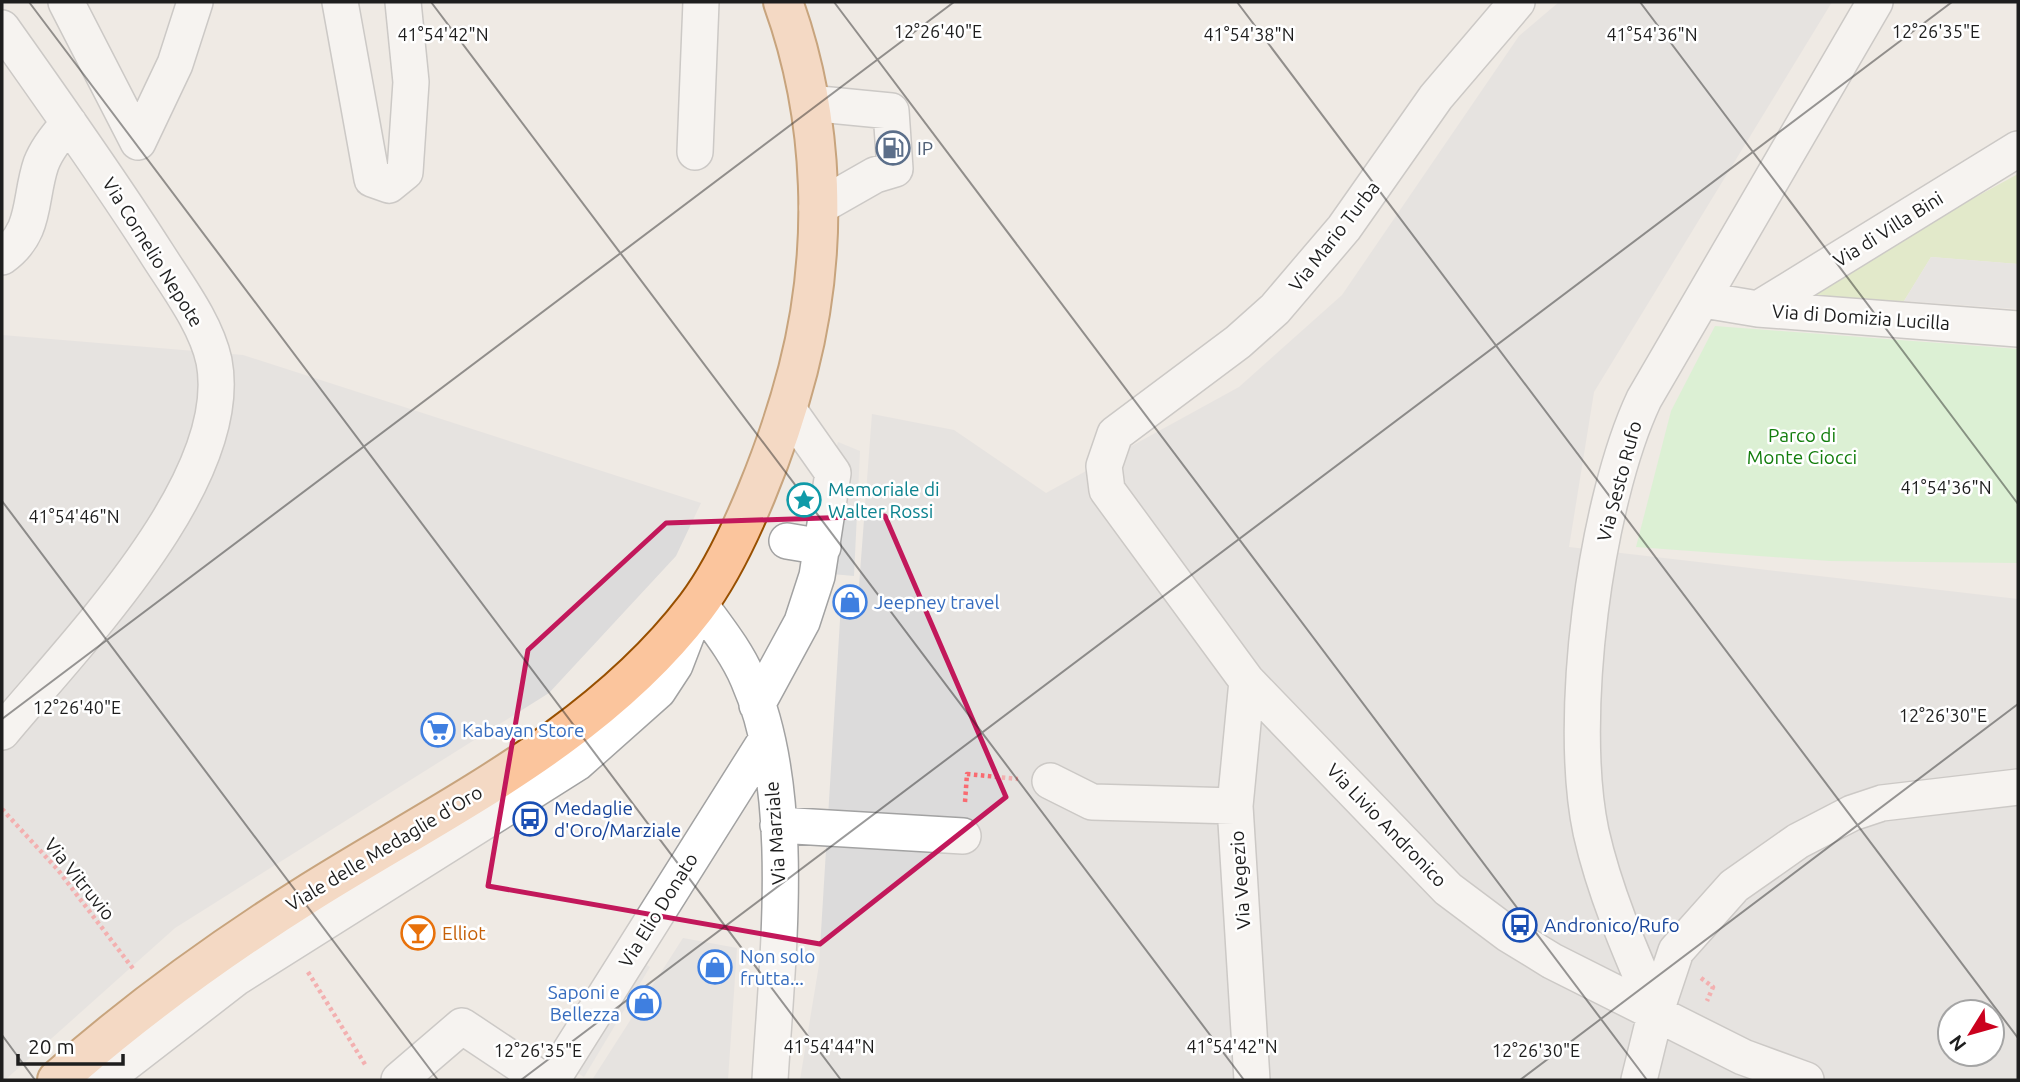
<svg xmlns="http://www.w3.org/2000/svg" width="2020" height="1082" font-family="Ubuntu,sans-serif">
	<rect width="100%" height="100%" fill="#efeae4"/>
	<path fill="#dcdbdb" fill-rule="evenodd" d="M1559 2H1832L1594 392 1569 547 2018 599V1080H800L819 965 842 587 859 586 872 414 954 430 1046 493 1239 387 1342 295 1519 36ZM1950 1012H1992V1054H1950Z
		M2 335 243 355 701 503 676 556 549 693 175 928 5 1080H2Z
		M683 938 737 948 728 1080H592Z"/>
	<path fill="#d2e9aa" d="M2018 174V264L1931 257 1904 301 1820 300 1811 287Z"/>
	<path fill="#c5f9c1" d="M1715 326 2018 349V563L1830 561 1636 547 1671 411Z"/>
	<path fill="#dedede" d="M1931 257 2018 264V309L1904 301Z
		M838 442 860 451 854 576 799 571Z
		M639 960 650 967 584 1077 573 1070Z"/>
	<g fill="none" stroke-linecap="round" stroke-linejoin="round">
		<defs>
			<path id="minor" d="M66 2 138 142 175 64 195 2
				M340 2 372 179 389 185 405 172 411 82 403 2
				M1517 2 1436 97 1344 228 1275 309 1238 342 1115 434 1104 466 1107 490 1247 681 1448 889 1508 934 1552 961 1743 1057 1806 1080
				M2 28C55 103 108 177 157 254 178 287 206 324 214 361 237 481 73 646 2 732
				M809 103 891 111 895 169 875 175 817 208
				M695 152 701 2
				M2 257C37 232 29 199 41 164 47 148 58 135 69 123
				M1704 300 1758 309 2018 329
				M1758 309 2018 149
				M787 541 823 547
				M699 603C717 628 736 651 748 679 798 792 777 959 770 1080
				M1247 681 1235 806 1252 1080
				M757 705 802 622 817 576 833 473 788 409
				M1050 781 1092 802 1235 806
				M778 825 963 836
				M1656 1011C1631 953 1605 894 1591 832 1567 719 1595 503 1644 399L1875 2
				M104 1080 236 978 577 763 658 691 675 665 695 613
				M399 1080 462 1026 543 1080
				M552 1080 766 740
				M1639 1080 1656 1011 1676 951 1734 886 1798 841 1852 813 1882 803 2018 787"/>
			<path id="major" d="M57 1080C136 1010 222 948 311 892 445 808 598 736 696 607 739 550 780 440 798 370 829 250 825 118 783 2"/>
		</defs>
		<use href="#minor" stroke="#a2a2a2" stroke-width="38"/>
		<use href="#major" stroke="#985001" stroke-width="42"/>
		<path stroke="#f96b71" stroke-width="4.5" stroke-dasharray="3.5 3.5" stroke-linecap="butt" d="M965 802 967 774 1018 779
			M2 809 58 870 134 970
			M308 972 366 1066
			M1701 978 1713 987 1707 1001"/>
		<use href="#minor" stroke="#fff" stroke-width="35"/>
		<use href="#major" stroke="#fbc59d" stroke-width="38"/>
	</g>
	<path d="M0 0H2020V1082H0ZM885 516 1006 797 820 944 488 886 528 650 666 523Z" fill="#efeae4" fill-opacity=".55" fill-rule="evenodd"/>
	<path fill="none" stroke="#c2185b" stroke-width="5" stroke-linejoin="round" d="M885 516 1006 797 820 944 488 886 528 650 666 523Z"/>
	<path fill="none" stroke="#1e1e1e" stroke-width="2" stroke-opacity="0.45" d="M29 2 841 1080M431 2 1244 1080M834 2 1647 1080M1237 2 2018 1038M1640 2 2018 504M2 501 438 1080M2 719 954 2M2 1035 35 1080M521 1080 1952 2M1520 1080 2018 704"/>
	<defs>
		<symbol id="fuel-ring" viewBox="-11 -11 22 22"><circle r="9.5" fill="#fff" stroke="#5c6f8a" stroke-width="1.5"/><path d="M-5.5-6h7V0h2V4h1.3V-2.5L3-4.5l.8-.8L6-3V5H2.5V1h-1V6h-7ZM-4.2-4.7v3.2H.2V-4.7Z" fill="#5c6f8a"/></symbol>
		<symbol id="sight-ring" viewBox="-11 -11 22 22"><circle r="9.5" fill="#fff" stroke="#0f9aa8" stroke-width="1.5"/><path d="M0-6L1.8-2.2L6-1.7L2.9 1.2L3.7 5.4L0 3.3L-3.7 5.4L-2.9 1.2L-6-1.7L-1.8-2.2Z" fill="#0f9aa8"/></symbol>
		<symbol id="shop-ring" viewBox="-11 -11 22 22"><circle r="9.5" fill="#fff" stroke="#3f7fe0" stroke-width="1.5"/><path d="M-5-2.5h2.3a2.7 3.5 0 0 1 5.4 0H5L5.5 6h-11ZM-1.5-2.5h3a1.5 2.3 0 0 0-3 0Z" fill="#3f7fe0"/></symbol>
		<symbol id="supermarket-ring" viewBox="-11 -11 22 22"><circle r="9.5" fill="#fff" stroke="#3f7fe0" stroke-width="1.5"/><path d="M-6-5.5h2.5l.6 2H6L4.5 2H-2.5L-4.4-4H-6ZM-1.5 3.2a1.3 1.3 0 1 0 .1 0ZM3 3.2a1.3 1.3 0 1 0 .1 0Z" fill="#3f7fe0"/></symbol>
		<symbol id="bus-ring" viewBox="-11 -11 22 22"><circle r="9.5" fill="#fff" stroke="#1a4fb4" stroke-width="1.5"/><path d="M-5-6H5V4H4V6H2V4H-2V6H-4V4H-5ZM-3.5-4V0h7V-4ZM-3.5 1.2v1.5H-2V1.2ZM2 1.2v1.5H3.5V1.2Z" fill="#1a4fb4"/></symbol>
		<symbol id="bar-ring" viewBox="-11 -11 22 22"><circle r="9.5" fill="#fff" stroke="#e8710a" stroke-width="1.5"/><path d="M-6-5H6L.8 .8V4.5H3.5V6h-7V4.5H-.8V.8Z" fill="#e8710a"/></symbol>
	</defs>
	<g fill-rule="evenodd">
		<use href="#fuel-ring" x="874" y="129" width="38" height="38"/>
		<use href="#sight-ring" x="785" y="481" width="38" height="38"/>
		<use href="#shop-ring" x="831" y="583" width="38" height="38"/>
		<use href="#supermarket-ring" x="419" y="711" width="38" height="38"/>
		<use href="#bus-ring" x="511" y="800" width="38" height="38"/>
		<use href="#bus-ring" x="1501" y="906" width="38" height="38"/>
		<use href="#bar-ring" x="399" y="914" width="38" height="38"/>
		<use href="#shop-ring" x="696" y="948" width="38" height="38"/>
		<use href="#shop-ring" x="625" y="984" width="38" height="38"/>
	</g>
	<g text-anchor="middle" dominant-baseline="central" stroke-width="5" stroke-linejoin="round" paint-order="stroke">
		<g font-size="19" fill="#4e5e75" stroke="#fff" text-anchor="start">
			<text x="917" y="148">IP</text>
		</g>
		<g font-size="19" fill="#1e1e1e" stroke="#fff">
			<text transform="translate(1888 229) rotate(-32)">Via di Villa Bini</text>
			<text transform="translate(1334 236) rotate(-52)">Via Mario Turba</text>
			<text transform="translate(153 252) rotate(58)">Via Cornelio Nepote</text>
			<text transform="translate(1861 317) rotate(4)">Via di Domizia Lucilla</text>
			<text transform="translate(1619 481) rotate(-75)">Via Sesto Rufo</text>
			<text transform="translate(1387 825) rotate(46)">Via Livio Andronico</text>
			<text transform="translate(775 833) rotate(-94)">Via Marziale</text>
			<text transform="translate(384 848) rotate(-31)">Viale delle Medaglie d'Oro</text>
			<text transform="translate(80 879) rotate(51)">Via Vitruvio</text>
			<text transform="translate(1240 880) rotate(-94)">Via Vegezio</text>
			<text transform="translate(658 910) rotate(-58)">Via Elio Donato</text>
		</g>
		<g font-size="19" fill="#127d0c" stroke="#fff">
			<text x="1802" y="435">Parco di<tspan x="1802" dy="22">Monte Ciocci</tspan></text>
		</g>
		<g font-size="19" fill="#0d838f" stroke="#fff" text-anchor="start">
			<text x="828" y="489">Memoriale di<tspan x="828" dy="22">Walter Rossi</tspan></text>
		</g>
		<g font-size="19" fill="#366cbe" stroke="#fff" text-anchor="start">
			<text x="874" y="602">Jeepney travel</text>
			<text x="462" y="730">Kabayan Store</text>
			<text x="740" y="956">Non solo<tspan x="740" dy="22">frutta...</tspan></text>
			<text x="620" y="992" text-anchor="end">Saponi e<tspan x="620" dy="22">Bellezza</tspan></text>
		</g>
		<g font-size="19" fill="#164399" stroke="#fff" text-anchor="start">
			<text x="554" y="808">Medaglie<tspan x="554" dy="22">d'Oro/Marziale</tspan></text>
			<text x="1544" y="925">Andronico/Rufo</text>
		</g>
		<g font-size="19" fill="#c56008" stroke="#fff" text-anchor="start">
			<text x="442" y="933">Elliot</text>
		</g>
	</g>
	<g font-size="18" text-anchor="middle" fill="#1e1e1e" stroke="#fff" stroke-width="5" stroke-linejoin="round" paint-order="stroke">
		<text x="938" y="38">12°26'40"E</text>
		<text x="1936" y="38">12°26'35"E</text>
		<text x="443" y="41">41°54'42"N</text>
		<text x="1249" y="41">41°54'38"N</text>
		<text x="1652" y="41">41°54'36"N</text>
		<text x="1946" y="494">41°54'36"N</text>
		<text x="74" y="523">41°54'46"N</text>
		<text x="77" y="714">12°26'40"E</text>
		<text x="1943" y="722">12°26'30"E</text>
		<text x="829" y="1053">41°54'44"N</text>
		<text x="1232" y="1053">41°54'42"N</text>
		<text x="538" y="1057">12°26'35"E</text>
		<text x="1536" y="1057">12°26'30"E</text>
	</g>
	<rect width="2020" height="1082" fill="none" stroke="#1e1e1e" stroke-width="7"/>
	<g transform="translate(1971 1033) rotate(233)"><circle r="33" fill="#ffffff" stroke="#a5a5a5" stroke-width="2"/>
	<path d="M0-5L12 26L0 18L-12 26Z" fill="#cb011e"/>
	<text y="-10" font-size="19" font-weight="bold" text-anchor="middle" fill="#1e1e1e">N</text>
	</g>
	<path d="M18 1054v10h105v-10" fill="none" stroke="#1e1e1e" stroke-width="3.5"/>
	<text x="28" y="1054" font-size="21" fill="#1e1e1e" stroke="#ffffff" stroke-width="5" paint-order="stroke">20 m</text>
</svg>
